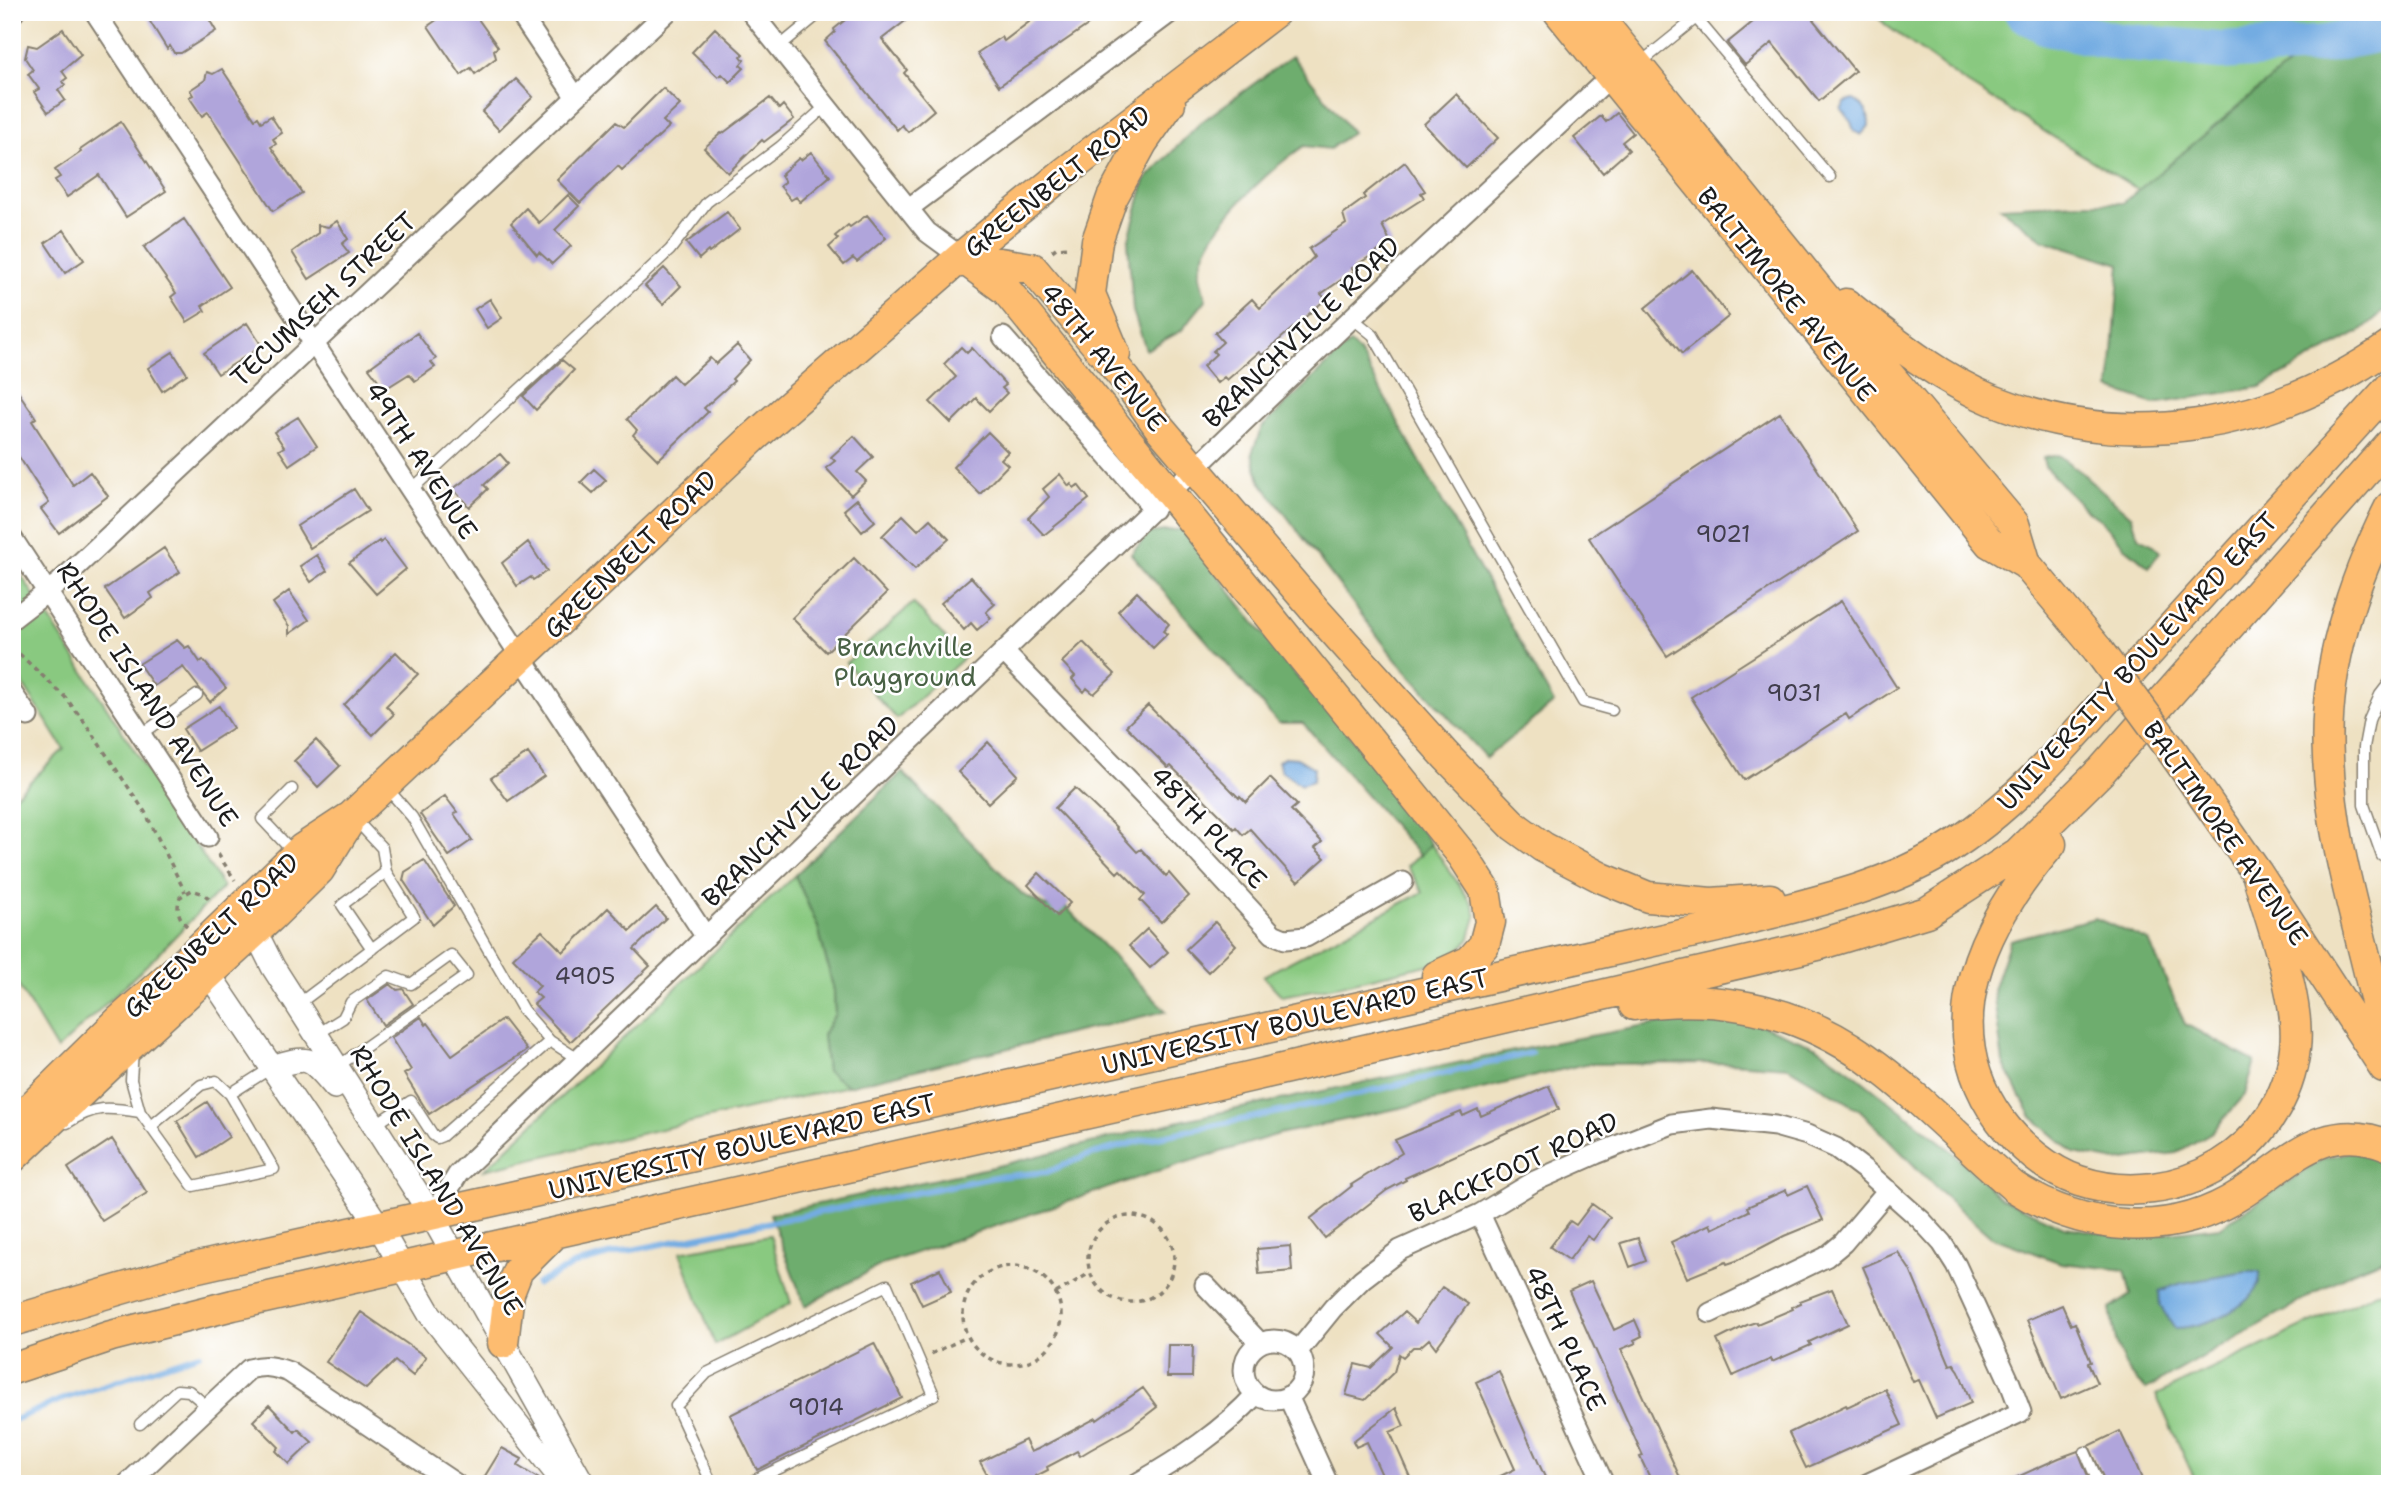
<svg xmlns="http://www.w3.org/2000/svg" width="2402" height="1496" font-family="'Shantell Sans',sans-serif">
	<rect width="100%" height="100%" fill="#fff"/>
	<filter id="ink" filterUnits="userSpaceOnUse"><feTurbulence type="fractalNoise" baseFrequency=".0143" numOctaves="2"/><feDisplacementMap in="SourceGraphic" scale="14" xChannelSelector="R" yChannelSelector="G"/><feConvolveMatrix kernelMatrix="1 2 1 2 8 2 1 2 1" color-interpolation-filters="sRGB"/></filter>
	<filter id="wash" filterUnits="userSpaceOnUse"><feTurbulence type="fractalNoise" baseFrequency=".00686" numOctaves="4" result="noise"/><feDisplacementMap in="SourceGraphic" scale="28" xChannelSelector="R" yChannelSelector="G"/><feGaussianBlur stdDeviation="1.57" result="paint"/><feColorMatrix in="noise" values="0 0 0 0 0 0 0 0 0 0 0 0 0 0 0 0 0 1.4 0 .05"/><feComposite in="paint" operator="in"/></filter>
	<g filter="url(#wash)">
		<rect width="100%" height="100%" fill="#eee1c2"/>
		<path fill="#89c980" stroke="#52724e" stroke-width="2" d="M1872 12H2390V266L2315 299 1963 81 1887 26Z
			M12 561 223 887 152 960 57 1050 12 975V799L64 749 12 667Z
			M913 603 964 658 897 719 846 663Z
			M1431 844 1473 905 1476 917 1469 940 1448 960 1341 985 1282 996 1263 976 1423 892 1407 866Z
			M795 875 818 927 834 991 835 1014 823 1035 827 1071 848 1086 484 1170Z
			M770 1235 791 1303 715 1345 680 1252Z
			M2390 1286V1484H2197L2156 1395Z"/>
		<path fill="#6ead6e" stroke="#456445" stroke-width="2" d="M2390 44V306L2358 333 2260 387 2154 404 2110 389 2120 264 2043 240 2000 207 2080 203H2123L2289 64Z
			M1292 56 1352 132 1330 149 1304 146C1270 169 1207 226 1200 268 1198 277 1204 290 1206 300L1181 331 1146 350 1133 311 1128 242 1145 180 1200 123Z
			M1350 343 1360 353 1554 703 1486 758 1396 660 1260 481 1252 453 1262 427Z
			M2058 455 2081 472 2132 517 2138 537 2152 544 2160 552 2149 567 2126 548 2101 520 2086 510 2045 467 2043 458Z
			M1182 529 1291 670 1346 731 1392 787 1431 844 1420 856 1303 723H1278L1131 554 1149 533Z
			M902 772 1022 894 1045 906 1066 907 1166 1011 848 1086 827 1071 823 1035 835 1014 834 991 818 927 795 875Z
			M2095 918 2149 941 2185 1024 2255 1062 2245 1095 2212 1132 2176 1153 2116 1161 2074 1153 2032 1117 2003 1063 1993 990 2010 940Z
			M1696 1017 1749 1020 1817 1047 1851 1071 1947 1147 2001 1198 2064 1227 2132 1237 2220 1227 2324 1158 2354 1151 2390 1164V1256L2352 1272 2146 1389C2119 1369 2115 1340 2110 1309L2131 1295 2125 1270 2061 1263 1991 1237 1942 1194 1860 1110 1788 1067 1731 1063 1585 1064 1433 1101 1279 1134 1155 1172 883 1264 805 1306 770 1214 993 1167 1184 1120 1562 1041Z"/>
		<path fill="#73ace2" stroke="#48647f" stroke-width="2" d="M1854 100C1866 107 1869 113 1869 126L1861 135 1854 131 1851 122 1841 109 1846 102Z
			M1286 757 1297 758 1314 768 1313 781 1301 785 1281 771 1278 761Z
			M2246 1272H2260C2263 1305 2202 1329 2175 1328L2160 1306 2159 1291 2182 1283Z"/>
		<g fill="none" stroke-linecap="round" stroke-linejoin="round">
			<path stroke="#73ace2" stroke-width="6" d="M537 1284 573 1265 612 1254 994 1177 1047 1172 1086 1156 1143 1140 1303 1107 1531 1053
				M12 1421 60 1400 199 1354"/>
			<path stroke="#73ace2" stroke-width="38" d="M2023 12 2047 26 2118 42 2221 51 2325 44 2390 31"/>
		</g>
		<g id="blocks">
			<path fill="#b0a5db" d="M144 12H205L216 31 181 53H174L170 46 167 49Z
				M434 12H473L498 47 494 50 496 58 475 74 471 68 461 75 428 26 438 19Z
				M855 12H917L882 39 907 70 904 73 934 110 908 132 902 125 897 130 825 41 835 32 834 29Z
				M1048 12H1107L999 86 977 53 1001 37 1004 41 1037 16 1038 19Z
				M1747 12H1807L1855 71 1819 101 1772 43 1745 65 1727 43 1754 21Z
				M715 28 743 54 741 56 744 60 740 65 744 68 730 82 722 74 718 77 692 52Z
				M63 29 81 55 62 71 67 78 63 81 65 85 58 90 65 100 48 112 34 92 39 89 28 74 33 70 25 58 28 45 37 47Z
				M222 69 255 119 258 117 261 122 271 116 282 133 273 139 276 144 271 147 302 193 273 211 208 112 202 116 189 97 193 95 190 90 205 80 207 72 213 74Z
				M516 79 533 97 499 130 482 112Z
				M663 88 680 105 663 121 669 127 622 170 618 166 580 203 557 180 616 122 624 127Z
				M1456 94 1498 138 1466 168 1424 124Z
				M770 98 779 109 783 105 794 119 764 142 762 140 728 173 704 148 721 133 722 134Z
				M1617 113 1633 133 1622 142 1629 150 1603 173 1574 138 1601 116 1606 122Z
				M121 122 166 191 126 217 99 175 67 197 55 180 60 177 55 170 81 152 80 150Z
				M811 152 830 176 800 202 796 197 791 200 780 186 785 182 781 176 783 174 782 173 799 158 801 160Z
				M1405 162 1425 191 1421 193 1424 198 1382 225 1391 243 1352 268 1354 271 1321 294 1326 299 1262 355 1259 352 1227 380 1224 377 1217 383 1203 366 1216 354 1213 351 1223 342 1215 333 1252 299 1260 308 1314 257 1309 249 1346 224 1343 214 1365 198 1363 195Z
				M568 195 579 206 555 230 571 246 552 264 539 252 537 255 511 223 526 208 539 223Z
				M727 212 740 229 709 253 708 251 699 259 686 243Z
				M867 215 886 238 857 262 853 258 844 265 829 247 838 239 835 236 848 225 850 227Z
				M184 219 230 287 202 306 205 311 187 322 171 297 176 293 144 247Z
				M337 221 348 239 342 244 349 253 309 279 292 252 318 233V225L328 227Z
				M64 230 84 260 65 273 45 243Z
				M664 268 681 286 663 304 645 286Z
				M1692 270 1729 316 1682 354 1645 308Z
				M490 299 502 318 487 328 475 309Z
				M247 323 262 346 218 374 204 353Z
				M417 333 436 359 431 362 435 367 415 381 409 374 385 389 369 368Z
				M737 345 750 360 732 379 734 381 704 408 708 412 658 460 633 435 637 430 627 419 672 375 681 384 710 358 716 364Z
				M961 347 967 353 972 348 1006 385 1002 388 1007 393 989 411 976 398 951 423 930 402 956 377 944 364Z
				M173 352 187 374 162 391 148 368Z
				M562 360 574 370 536 410 523 396Z
				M12 383 36 418 32 421 73 485 90 472 108 496 59 533 41 509 49 503 12 446Z
				M1780 413 1858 531 1667 656 1589 538Z
				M298 417 317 446 289 465 279 450 284 447 274 432Z
				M988 432 1008 452 1001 459 1008 465 980 494 953 467Z
				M854 436 873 457 857 472 866 481 851 495 826 468 835 461 831 457Z
				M500 454 508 463 484 485 488 489 469 507 453 489Z
				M594 469 606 480 593 493 581 482Z
				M1060 474 1069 486 1071 484 1074 488 1078 485 1089 499 1044 535 1028 518 1049 497 1043 489Z
				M354 489 368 511 310 548 297 526Z
				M857 499 875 521 862 532 844 510Z
				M903 515 918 530 930 519 949 539 915 569 882 536Z
				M384 540 406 569 376 594 349 563 379 541 380 543Z
				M528 542 547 571 533 580 531 577 517 586 502 563Z
				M164 548 180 572 150 593 153 598 125 618 105 589Z
				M317 555 327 571 311 582 300 566Z
				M854 558 887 593 826 652 792 618Z
				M971 577 995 604 986 612 991 618 977 630 971 623 964 630 941 603Z
				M289 591 309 620 289 634V626L273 603Z
				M1137 592 1169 624 1163 631 1167 634 1153 648 1118 611Z
				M1841 601 1897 688 1849 719 1846 714 1744 780 1691 697Z
				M177 640 185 648 189 646 200 662 203 660 226 688 210 702 183 667 154 686 139 664Z
				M1083 642 1115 674 1094 694 1087 688 1084 692 1072 679 1075 676 1062 662Z
				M396 652 418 674 386 706 394 714 373 735 344 705Z
				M1148 705 1239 798 1240 796 1246 802 1270 778 1297 805 1291 810 1322 842 1315 848 1325 858 1298 882 1250 829 1243 835 1236 827 1234 829 1171 766 1168 768 1126 726Z
				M219 706 233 728 197 751 183 729Z
				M316 740 340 766 318 787 294 761Z
				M988 742 1018 775 988 803 958 772Z
				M528 753 544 776 508 801 491 778Z
				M1075 788 1117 828 1116 829 1137 852 1141 849 1166 876 1169 873 1189 896 1161 922 1140 900 1145 895 1120 870 1117 873 1055 808Z
				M445 796 457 812 454 814 472 840 449 856 420 814Z
				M424 860 454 906 433 925 403 880 405 872Z
				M1039 873 1070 903 1057 916 1028 885Z
				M656 907 666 918 634 949 650 966 570 1042 534 1004 541 998 534 992 540 986 513 958 542 931 563 952 608 908 630 931Z
				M1215 922 1236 945 1208 972 1186 949Z
				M1147 929 1168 952 1150 968 1129 946Z
				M390 984 397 990 403 989 413 1004 383 1025 367 1000Z
				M421 1017 426 1025 428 1023 452 1055 503 1019 527 1050 429 1114 404 1074 411 1070 391 1038Z
				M1549 1086 1559 1109 1405 1178 1406 1180 1387 1190 1325 1238 1310 1219 1352 1186 1351 1185 1402 1153 1395 1140 1461 1112 1463 1116 1478 1109 1481 1116Z
				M207 1102 229 1137 199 1157 177 1121Z
				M112 1139 147 1193 102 1221 68 1168Z
				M1807 1186 1823 1220 1784 1236 1736 1261 1727 1264 1726 1262 1687 1278 1671 1242 1710 1224 1712 1229 1749 1211 1747 1207 1786 1190 1788 1195Z
				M1592 1204 1610 1217 1593 1240 1587 1236 1569 1260 1550 1247 1570 1221 1576 1225Z
				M1638 1238 1646 1261 1630 1267 1621 1243Z
				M1290 1246 1292 1271 1259 1274 1257 1249Z
				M1898 1252 1910 1270 1950 1365 1954 1364 1959 1371 1971 1403 1936 1418 1919 1380 1913 1382 1863 1267Z
				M940 1269 951 1292 922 1305 911 1282Z
				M1591 1281 1614 1330 1635 1320 1642 1336 1634 1340 1636 1343 1621 1349 1683 1484H1653L1640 1457 1643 1456 1569 1291Z
				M1442 1287 1468 1304 1436 1348 1429 1339 1420 1347H1413L1403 1357 1399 1354 1394 1372 1365 1400 1346 1395 1355 1364 1371 1368 1393 1347 1380 1334 1404 1312 1416 1323Z
				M1832 1289 1848 1324 1809 1342 1811 1345 1772 1362 1771 1359 1733 1376 1717 1340 1747 1325 1756 1322 1757 1324 1793 1309 1792 1307 1801 1303 1800 1301Z
				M2062 1305 2071 1325 2075 1323 2091 1362 2088 1363 2097 1383 2061 1399 2027 1320Z
				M361 1312 426 1357 413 1376 395 1361 366 1389 326 1362Z
				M874 1343 902 1398 757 1470 730 1415Z
				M1168 1345H1193L1192 1377H1167Z
				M1499 1371 1511 1401 1548 1484H1484L1515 1469 1476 1382Z
				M1143 1388 1157 1407 1131 1427 1090 1450 1080 1456 1077 1451 1047 1467 1048 1470 1036 1476 1038 1479 1028 1484H992L980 1462 1025 1440 1031 1452 1038 1449 1096 1418 1097 1420Z
				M1885 1389 1902 1425 1806 1468 1789 1433 1846 1405 1847 1407Z
				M269 1405 295 1432 298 1429 312 1442 289 1464 276 1451 279 1447 253 1421Z
				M1396 1408 1404 1426 1390 1432 1413 1484H1386L1367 1442 1356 1447 1353 1441Z
				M2120 1431 2137 1467 2144 1484H2106L2089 1446Z
				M502 1448 522 1459 518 1466 547 1484H480Z
				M2078 1451 2091 1484H2002L2059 1458Z"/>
		</g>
	</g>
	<g filter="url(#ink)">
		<use href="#blocks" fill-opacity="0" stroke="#857e6f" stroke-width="2"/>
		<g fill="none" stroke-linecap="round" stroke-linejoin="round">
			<defs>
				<path id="service" d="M1691 12 1830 177
					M780 46 821 12
					M1639 64 1696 18
					M1352 318 1373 335 1583 702 1612 710
					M411 490 670 250 707 202 780 147 827 105
					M142 734 197 695
					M387 788 412 817 523 1010 550 1041 578 1059
					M292 789 262 819 293 852
					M2382 856 2364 805V747L2369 720 2380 695 2390 682
					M372 949 342 905 386 872
					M297 1005 414 917 386 872 382 848 354 818
					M316 1035 343 1018 351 1002 389 976 411 984 451 955 467 975 337 1067
					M133 1051 131 1080 140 1112 193 1186 274 1169 230 1094 216 1081 201 1085 150 1127
					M230 1094 271 1068
					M67 1123C95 1105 108 1107 140 1112
					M373 1126 411 1101 433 1135 437 1138 442 1136 550 1041
					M140 1424 177 1390 189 1391 208 1407
					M2085 1452 2099 1484
					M712 1484 676 1406 707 1373 887 1285 934 1395 746 1484"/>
				<path id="minor" d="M95 12 706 937
					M519 12 575 96
					M751 12 927 232 961 257
					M12 13 14 12
					M909 208 1171 12
					M1003 337 1154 509
					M12 538 208 837
					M12 619 60 582 667 12
					M1004 652 1179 832 1273 934 1285 939 1306 937 1403 882
					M12 693 28 716
					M1480 1214 1604 1484
					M432 1216 458 1174 1401 271 1610 77
					M1205 1285 1260 1343
					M1710 1313 1826 1257 1843 1243 1888 1190
					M1244 1370a30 30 0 1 1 60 0a30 30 0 1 1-60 0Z
					M1298 1351 1333 1308 1362 1279 1400 1250 1480 1214 1535 1181 1596 1154 1672 1124 1711 1119 1775 1126 1807 1135 1836 1148 1865 1170 1921 1220 1942 1243 1956 1265 2010 1383 2021 1412 1867 1484
					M1288 1396 1328 1484
					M127 1484 249 1369C264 1365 273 1366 289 1372L456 1484
					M1136 1484C1180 1459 1223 1431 1256 1394"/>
				<path id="tertiary" d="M248 917 273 967 432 1216 583 1484
					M200 961 378 1225 429 1313 565 1484
					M272 1067C311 1055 309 1057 335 1087"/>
				<path id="primary" d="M1559 12 1990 543 2026 564 2098 650
					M1594 12 1847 325 2014 524 2026 564
					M961 257 1032 268 1126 380 1159 427 1314 609 1446 756 1514 826 1543 847 1602 878 1648 897 1711 903 1770 899
					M964 259 1006 290 1463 856 1485 890 1490 922 1484 945 1470 961 1437 976
					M1846 304C1892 340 1938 378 1992 400 2126 454 2274 428 2390 346
					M1115 354 1090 294 1097 241 1112 198 1142 143 1170 103
					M2390 507C2352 583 2323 671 2328 757 2331 827 2348 889 2365 956 2374 992 2382 1028 2390 1064
					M2172 751 2257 873 2384 1067
					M2051 844C1984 922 1931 1025 2000 1120 2019 1146 2049 1171 2079 1181 2176 1213 2284 1151 2295 1048 2301 1000 2270 921 2257 873
					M1634 1005C1718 993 1795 1008 1866 1058 1918 1095 1965 1145 2014 1187 2083 1231 2171 1240 2241 1194 2290 1162 2325 1118 2390 1146
					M12 1126 119 1021 183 964 302 849 352 816 753 438 961 257 1064 173 1275 12
					M12 1158 134 1042 271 917 319 870 347 825
					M12 1321 189 1269 1726 925C1799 905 1877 891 1942 852 2019 806 2080 728 2140 662 2223 570 2307 479 2390 387
					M503 1343 509 1293 518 1270 555 1233
					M12 1369 111 1336 233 1305 1209 1086 1818 945 1927 912 2018 853 2102 770 2390 444"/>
			</defs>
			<use href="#service" stroke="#857e6f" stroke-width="13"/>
			<use href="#minor" stroke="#857e6f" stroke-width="23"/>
			<use href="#tertiary" stroke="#857e6f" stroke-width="26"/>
			<use href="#primary" stroke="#857e6f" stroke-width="33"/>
			<path stroke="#857e6f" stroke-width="3.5" stroke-dasharray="5 5" stroke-linecap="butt" d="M1052 251 1056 248 1071 247
				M12 647 65 697 83 720 145 812 185 892
				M218 854 235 880
				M187 926C178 918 176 908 180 897L192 890 204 894 212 901
				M1088 1259a43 43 0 1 1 86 0a43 43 0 1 1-86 0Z
				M963 1315a49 49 0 1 1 98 0a49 49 0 1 1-98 0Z
				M1056 1293 1090 1273
				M931 1354 967 1337"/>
			<use href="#service" stroke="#fff" stroke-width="10"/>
			<use href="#minor" stroke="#fff" stroke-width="19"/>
			<use href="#tertiary" stroke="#fff" stroke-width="23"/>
			<use href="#primary" stroke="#fdbc70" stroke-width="30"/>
			<defs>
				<path id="primary-bridge" d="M2098 650 2172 751"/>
			</defs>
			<use href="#primary-bridge" stroke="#857e6f" stroke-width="33" stroke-linecap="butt"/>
			<use href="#primary-bridge" stroke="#fdbc70" stroke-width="30"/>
		</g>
	</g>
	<g text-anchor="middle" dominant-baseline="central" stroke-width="5" stroke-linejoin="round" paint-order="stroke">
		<g font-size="23" fill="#413e4c">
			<text x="1723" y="534">9021</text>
			<text x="1794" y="693">9031</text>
			<text x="585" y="976">4905</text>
			<text x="816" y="1407">9014</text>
		</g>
		<g font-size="26" fill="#1c1c1c" stroke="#fff">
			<text transform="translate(1057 181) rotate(-38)">GREENBELT ROAD</text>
			<text transform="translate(1787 294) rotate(51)">BALTIMORE AVENUE</text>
			<text transform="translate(323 299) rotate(-43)">TECUMSEH STREET</text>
			<text transform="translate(1301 332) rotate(-44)">BRANCHVILLE ROAD</text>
			<text transform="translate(1104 357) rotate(51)">48TH AVENUE</text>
			<text transform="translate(422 460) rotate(57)">49TH AVENUE</text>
			<text transform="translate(630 554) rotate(-44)">GREENBELT ROAD</text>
			<text transform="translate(2137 661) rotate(-47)">UNIVERSITY BOULEVARD EAST</text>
			<text transform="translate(148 694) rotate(57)">RHODE ISLAND AVENUE</text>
			<text transform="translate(800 811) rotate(-44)">BRANCHVILLE ROAD</text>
			<text transform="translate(1209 827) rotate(47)">48TH PLACE</text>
			<text transform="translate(2226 833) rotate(55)">BALTIMORE AVENUE</text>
			<text transform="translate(211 935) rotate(-43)">GREENBELT ROAD</text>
			<text transform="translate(1295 1021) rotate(-13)">UNIVERSITY BOULEVARD EAST</text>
			<text transform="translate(742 1146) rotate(-13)">UNIVERSITY BOULEVARD EAST</text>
			<text transform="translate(1513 1167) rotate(-25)">BLACKFOOT ROAD</text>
			<text transform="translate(437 1180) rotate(59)">RHODE ISLAND AVENUE</text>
			<text transform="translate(1566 1338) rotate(65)">48TH PLACE</text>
		</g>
		<g font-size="26" fill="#486144" stroke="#fff">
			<text x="905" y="646">Branchville<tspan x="905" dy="30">Playground</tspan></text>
		</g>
	</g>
	<rect width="2402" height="1496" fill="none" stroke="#fff" stroke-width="42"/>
</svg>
